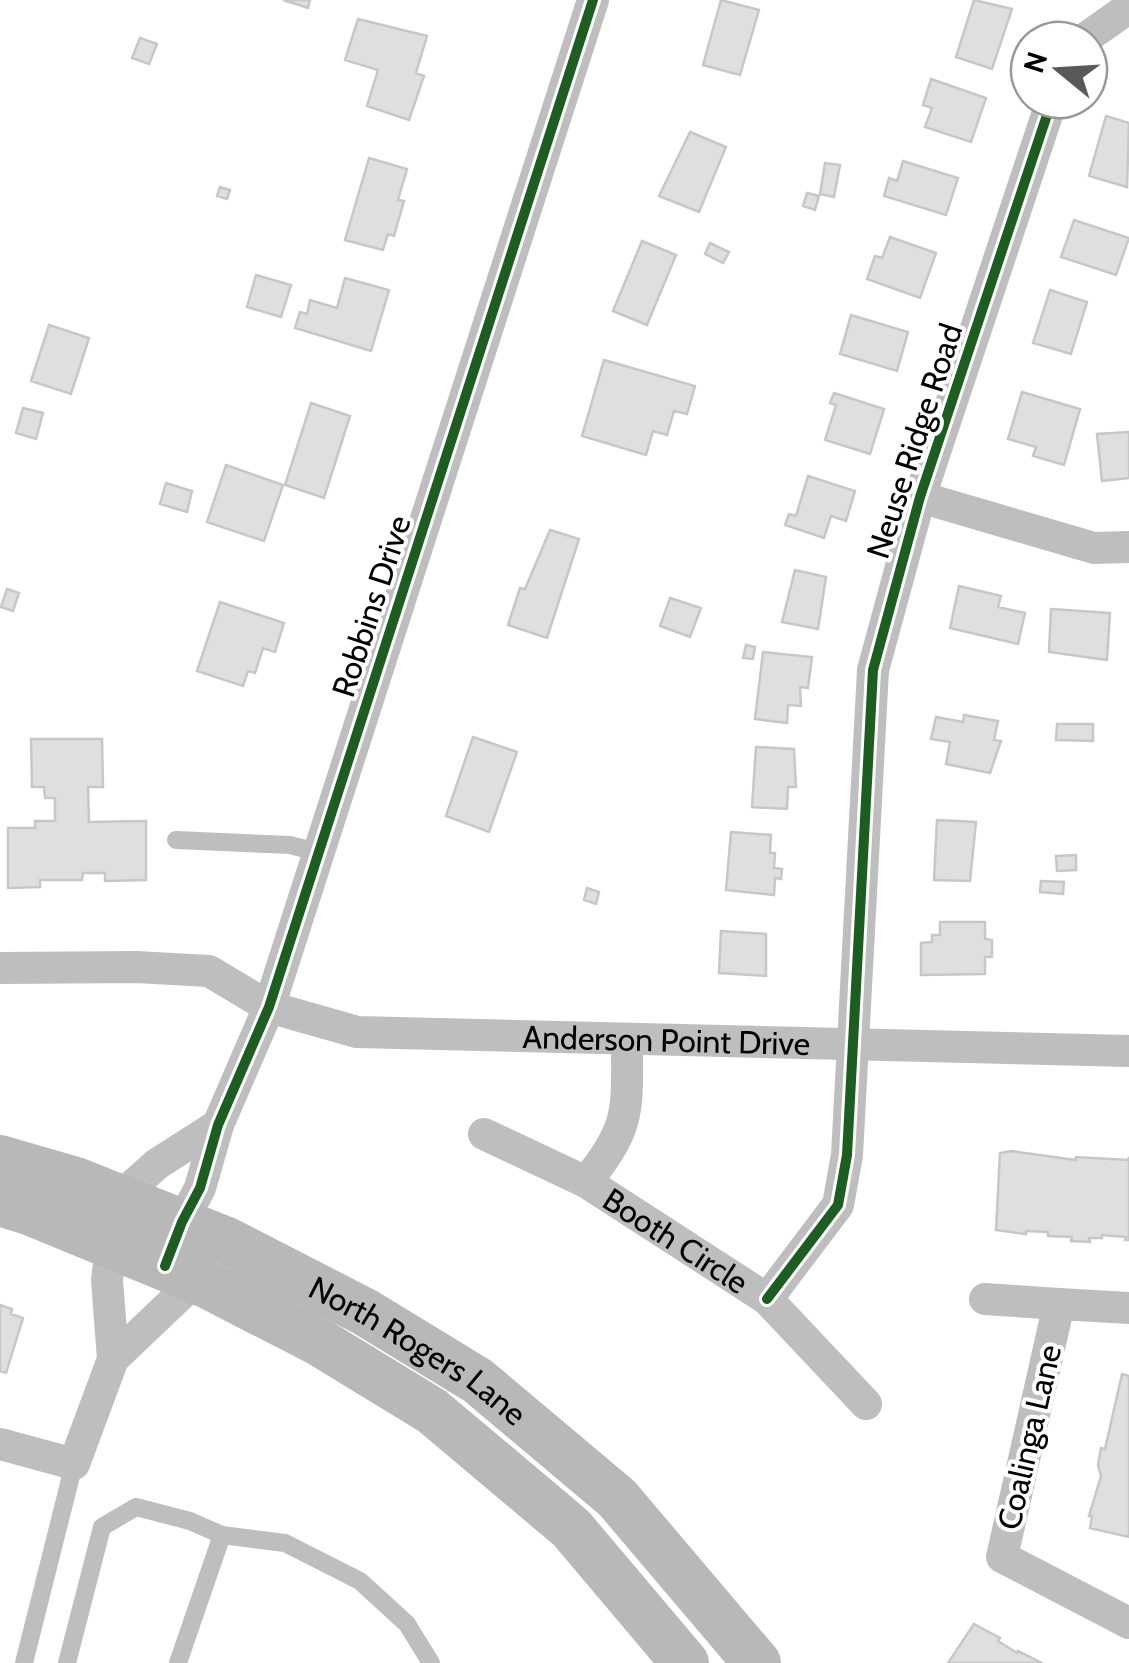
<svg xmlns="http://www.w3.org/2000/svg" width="1129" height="1663" font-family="Cabin,sans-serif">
	<rect width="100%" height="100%" fill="#fff"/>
	<path fill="#dfdfdf" stroke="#c7c7c7" stroke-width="2.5" d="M283 0H310L308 8Z
		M721 0 759 10 740 75 703 65Z
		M974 0 1012 9 992 69 956 57Z
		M358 19 427 36 416 73 424 76 409 120 367 106 378 70 345 60Z
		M140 38 157 44 149 64 132 58Z
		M931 79 986 98 971 142 925 127 932 108 923 105Z
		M1106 116 1129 123 1127 187 1089 176Z
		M690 132 726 147 699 212 659 196Z
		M369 158 407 169 398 200 404 201 394 236 388 234 383 250 345 240Z
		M903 161 958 178 946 215 884 196 889 178 897 181Z
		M825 163 840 165 834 197 820 194Z
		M220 187 230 190 227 199 217 196Z
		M807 193 819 196 815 210 803 206Z
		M1074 220 1129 238 1116 275 1061 257Z
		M890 237 936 253 920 298 867 279 875 256 882 258Z
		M642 241 676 255 647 325 613 311Z
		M710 243 729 252 723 263 705 254Z
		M256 275 291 285 281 317 247 307Z
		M345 278 389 290 371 351 295 328 300 312 307 314 310 300 337 308Z
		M1050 290 1087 302 1071 354 1033 343Z
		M851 315 908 332 897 371 840 354Z
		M49 325 89 338 71 394 31 381Z
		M604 360 695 386 687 414 674 411 667 435 653 431 646 455 582 436Z
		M1022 392 1080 409 1064 465 1033 456 1036 447 1008 439Z
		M834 393 884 409 870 454 825 440 836 405 830 403Z
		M311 403 350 416 324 498 285 485Z
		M23 408 43 413 36 439 16 433Z
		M1129 432V478L1102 481 1097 434Z
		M226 465 283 485 264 541 207 522Z
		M808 476 855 491 846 521 831 516 824 538 785 525 789 514 796 516Z
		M166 483 192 491 187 512 160 504Z
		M550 530 579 539 547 638 508 625 520 588 525 589Z
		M795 570 826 577 818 629 782 622Z
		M959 586 1001 596 998 607 1025 613 1018 644 950 628Z
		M7 589 19 593 13 611 1 607Z
		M670 598 701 608 690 637 660 626Z
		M220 602 284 623 275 652 263 648 255 673 248 671 243 686 197 671Z
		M1051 609 1110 613 1107 660 1049 652Z
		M746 645 755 647 753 659 743 658Z
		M763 652 812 657 808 688 800 687 801 706 788 705 787 723 755 719Z
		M964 715 998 721 994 740 1001 741 990 773 946 764 950 742 931 739 936 717 963 722Z
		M1057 724H1093V741L1056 740Z
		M473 737 517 752 489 832 446 816Z
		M31 739H102L103 787H88L89 822 146 821V880L105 881V873H83L82 880H40V887L8 888V828H35V821H55V798H45L44 787H32Z
		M756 747 794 749 796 787H788L787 809 752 807Z
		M937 820 976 822 970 881 934 880Z
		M731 832 771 835 770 853H775L774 868 782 869 781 879 775 878 774 895 726 890Z
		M1076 855V870L1057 871 1056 856Z
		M1041 881 1064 882 1063 894 1040 892Z
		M587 888 599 892 596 904 584 900Z
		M940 922H985V939L992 940V957H985V974L921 975V943L932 942V935H940Z
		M721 931 766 934V976L719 973Z
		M1011 1151 1076 1160V1157L1128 1160 1129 1157V1240H1125L1126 1237 1102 1235V1238H1089L1090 1242 1071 1241 1072 1237 1048 1236V1232L1026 1231V1234L996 1230 1000 1153Z
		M0 1305 12 1309 11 1314 23 1318 6 1373 0 1371Z
		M1122 1374 1129 1376V1537L1090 1528 1092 1516H1089L1101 1476 1098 1465 1101 1448 1105 1449Z
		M974 1624 1000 1638 998 1641 1017 1653 1018 1651 1042 1663H948Z"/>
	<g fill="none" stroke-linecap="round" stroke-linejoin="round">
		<path stroke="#bebebe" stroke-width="18" d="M176 840 290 845 317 852
			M24 1663 74 1464
			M67 1663 102 1527 136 1507 190 1521 222 1535 285 1543 360 1581 407 1624 431 1663
			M178 1663 222 1535"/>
		<g stroke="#bebebe" stroke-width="32">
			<path d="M1083 40 1127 9"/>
			<path d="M920 497 1094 548 1129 547"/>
			<path id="s1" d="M0 968 136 967 209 971 269 1007 357 1032 1129 1051"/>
			<path id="s2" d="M484 1134 586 1182 767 1299 866 1404"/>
			<path d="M586 1182C632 1127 627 1108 627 1039"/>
			<path d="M120 1197 157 1164 218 1125"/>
			<path d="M182 1222 200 1188 218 1125 269 1007 593 0"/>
			<path d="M767 1299 838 1205 847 1155 873 670 920 497 1052 100"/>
			<path d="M985 1299 1059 1304"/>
			<path d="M1129 1308 1059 1304 1002 1557 1129 1623"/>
			<path d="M113 1359 196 1280"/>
			<path d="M0 1444 74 1464 113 1359 107 1280 111 1246"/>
		</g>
		<g stroke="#b8b8b8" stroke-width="48">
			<path id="s3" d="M0 1159 76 1181 227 1241 365 1312 478 1381 617 1498 757 1663"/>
			<path d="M0 1202 29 1211 206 1284 319 1342 432 1411 571 1528 685 1663"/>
		</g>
		<defs>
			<path id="cycleway" d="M165 1266 182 1222 200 1188 218 1125 269 1007 593 0
				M767 1299 838 1205 847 1155 873 670 920 497 1052 100"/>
		</defs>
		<use href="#cycleway" stroke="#fff" stroke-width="16"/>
		<use href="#cycleway" stroke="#1b5e20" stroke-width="10"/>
	</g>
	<g text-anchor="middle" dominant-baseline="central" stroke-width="8" stroke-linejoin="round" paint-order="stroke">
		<g font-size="32" fill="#000" stroke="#fff">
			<text transform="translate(914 441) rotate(-72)">Neuse Ridge Road</text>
			<text transform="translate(371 606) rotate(-72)">Robbins Drive</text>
			<text stroke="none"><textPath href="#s1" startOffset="680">Anderson Point Drive</textPath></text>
			<text stroke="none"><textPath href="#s2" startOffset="220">Booth Circle</textPath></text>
			<text stroke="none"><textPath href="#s3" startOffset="462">North Rogers Lane</textPath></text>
			<text transform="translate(1029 1437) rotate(-77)">Coalinga Lane</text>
		</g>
	</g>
	<g transform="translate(1059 70) rotate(288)"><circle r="48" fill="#ffffff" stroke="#999999" stroke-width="2.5"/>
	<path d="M0-8L18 38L0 25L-18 38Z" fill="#595959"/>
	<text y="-15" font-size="28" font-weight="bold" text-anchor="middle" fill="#000000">N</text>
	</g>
</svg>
